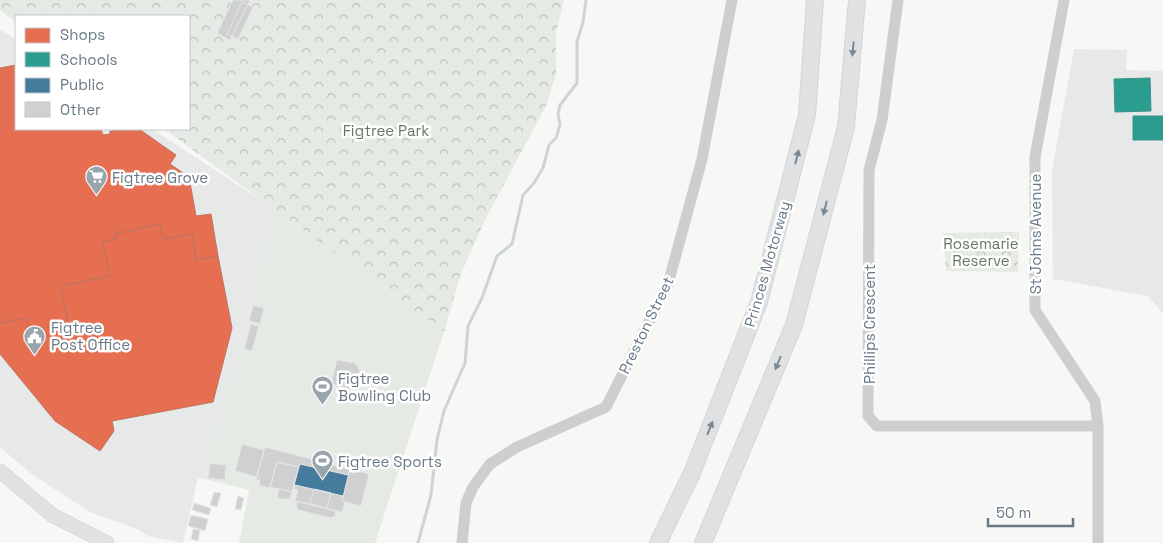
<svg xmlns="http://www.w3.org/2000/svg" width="1163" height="543" font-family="'Space Grotesk',sans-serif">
	<defs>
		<pattern id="park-crowns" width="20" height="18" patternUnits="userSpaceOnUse" patternTransform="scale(1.25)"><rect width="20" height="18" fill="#e6eae4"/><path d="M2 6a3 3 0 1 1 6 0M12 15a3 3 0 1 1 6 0" fill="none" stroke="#bec2be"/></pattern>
	</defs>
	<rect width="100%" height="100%" fill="#f7f7f6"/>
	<path fill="#e7e8e8" d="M0 29 16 40V129H152L277 210 204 479 198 478 183 543 148 536 139 530 90 512 30 473 0 447Z
		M1074 49 1127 50 1126 70 1163 71V314L1148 296 1053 279 1052 170Z"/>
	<path fill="#e6eae4" d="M277 210 444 332 375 543H239L249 490 204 479Z"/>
	<path fill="url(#park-crowns)" d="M0 0H564L556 33V74L546 106 487 216 461 273 444 332 164 129H189V16H16V22L0 10Z
		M1019 232 1018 272 946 271 943 233Z"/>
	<path fill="#e76f51" stroke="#c17261" d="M16 65V129H101L103 135 110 134V131L139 129 176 155 170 164 189 177 196 216 211 214 218 256 196 260 192 234 163 239 160 224 115 234 116 239 103 242 110 276 61 286 68 323 28 331 26 318 0 323V68Z
		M160 224 163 239 192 234 196 260 218 256 232 328 213 402 112 421 114 431 100 451 55 421 0 354V323L26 318 28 331 68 323 61 286 110 276 103 242 116 239 115 234Z"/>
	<path fill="#2a9d8f" stroke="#3c928c" d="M1150 78 1151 111 1115 112 1114 79Z
		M1133 116H1163V140H1133Z"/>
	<path fill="#457b9d" stroke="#4f7a96" d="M300 464 348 475 343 496 295 485Z"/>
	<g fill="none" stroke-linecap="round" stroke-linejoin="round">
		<path stroke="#ccd5d6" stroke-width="3" d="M418 543 431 495 437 440 444 411 465 363 468 326 482 298 497 256 512 244 523 195 534 183 543 168 549 145 556 138 560 125 558 114 560 105 577 83V42L583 22 586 0"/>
	</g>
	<path fill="#cfd0d1" stroke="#e6e6e6" d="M233 0H250L230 40 217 33Z
		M242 2 253 7 238 39 227 34Z
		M253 305 264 308 260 324 249 321Z
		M251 324 259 326 252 351 244 349Z
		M337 360 355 363 360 370 354 390 331 384Z
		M242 444 264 450 257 477 235 471Z
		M265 447 350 469 348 475 300 464 299 467 277 462 270 488 259 485 260 480 256 479Z
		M277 462 299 467 292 492 270 487Z
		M210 463 226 465 225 480 208 478Z
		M350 469 369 474 361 506 342 501Z
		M295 485 343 496 342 501 345 502 342 512 295 501 298 490 293 489Z
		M279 489 292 492 290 499H280L277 496Z
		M314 489 331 493 327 508 310 504Z
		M214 492 221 493 217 507 210 505Z
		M238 496 244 498 241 510 235 509Z
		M297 501 336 511 335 516 331 518 298 510 296 506Z
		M194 503 211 508 209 515 192 510Z
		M191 515 208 519 205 531 188 526Z
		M193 529 200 530 198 541 191 539Z"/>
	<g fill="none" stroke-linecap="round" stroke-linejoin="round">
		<defs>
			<path id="major" d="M0 471 52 515 107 543"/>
			<path id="highway" d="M658 543 692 473 759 302 807 115 815 0
				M703 543 794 325 846 127 857 0"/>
		</defs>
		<use href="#major" stroke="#d3d3d4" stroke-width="15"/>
		<use href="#highway" stroke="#d4d5d5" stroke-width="18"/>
		<path stroke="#cccecf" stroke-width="11" d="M898 0 882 120 869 170 868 416 877 426H1098
			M1064 0 1035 157V310L1095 401 1098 426V543
			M462 543 466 503 473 487 490 464 517 447 606 407 668 284 702 159 732 0"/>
		<use href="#major" stroke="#e0e1e2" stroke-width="14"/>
		<use href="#highway" stroke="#e0e1e2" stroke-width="16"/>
	</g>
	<defs><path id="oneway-solid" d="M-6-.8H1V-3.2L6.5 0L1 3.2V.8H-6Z" transform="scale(1.25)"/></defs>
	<g fill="#798993">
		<use href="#oneway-solid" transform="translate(853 49) rotate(95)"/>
		<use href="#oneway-solid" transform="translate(797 157) rotate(-76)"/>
		<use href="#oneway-solid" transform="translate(825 208) rotate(104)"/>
		<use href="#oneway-solid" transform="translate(778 363) rotate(112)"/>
		<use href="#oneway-solid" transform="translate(710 428) rotate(-68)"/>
	</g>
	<defs>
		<symbol id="supermarket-pin" viewBox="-11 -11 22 30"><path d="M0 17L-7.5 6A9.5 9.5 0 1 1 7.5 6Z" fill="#99a5ad" stroke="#fff"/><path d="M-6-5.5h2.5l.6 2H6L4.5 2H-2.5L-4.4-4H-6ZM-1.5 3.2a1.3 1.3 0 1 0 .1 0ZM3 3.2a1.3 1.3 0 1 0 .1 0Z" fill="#fff"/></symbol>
		<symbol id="civic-pin" viewBox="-11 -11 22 30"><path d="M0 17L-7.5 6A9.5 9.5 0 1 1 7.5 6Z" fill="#99a5ad" stroke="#fff"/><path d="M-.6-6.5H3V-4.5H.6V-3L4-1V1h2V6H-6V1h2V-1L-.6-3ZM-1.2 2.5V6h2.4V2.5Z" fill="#fff"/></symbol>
		<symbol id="stadium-pin" viewBox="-11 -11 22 30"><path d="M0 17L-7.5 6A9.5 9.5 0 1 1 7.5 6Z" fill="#99a5ad" stroke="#fff"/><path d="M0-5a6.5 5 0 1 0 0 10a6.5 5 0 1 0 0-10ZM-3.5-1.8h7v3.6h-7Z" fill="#fff"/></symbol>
	</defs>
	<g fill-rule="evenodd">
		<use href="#supermarket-pin" x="84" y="164" width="25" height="34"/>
		<use href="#civic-pin" x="22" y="324" width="25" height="34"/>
		<use href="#stadium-pin" x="310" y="374" width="25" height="34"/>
		<use href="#stadium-pin" x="310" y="448" width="25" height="34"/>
	</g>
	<g text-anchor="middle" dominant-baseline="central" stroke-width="5" stroke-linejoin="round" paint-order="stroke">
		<g font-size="15" fill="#667862" stroke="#fff">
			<text x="386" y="130">Figtree Park</text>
			<text x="981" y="243">Rosemarie<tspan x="981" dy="17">Reserve</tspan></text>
		</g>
		<g font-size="15" fill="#677985" stroke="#fff" text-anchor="start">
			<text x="112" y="177">Figtree Grove</text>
			<text x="51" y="327">Figtree<tspan x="51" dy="17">Post Office</tspan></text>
			<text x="338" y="378">Figtree<tspan x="338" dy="17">Bowling Club</tspan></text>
			<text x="338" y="461">Figtree Sports</text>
		</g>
		<g font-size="15" fill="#677985" stroke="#fff">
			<text transform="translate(1035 234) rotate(-90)">St Johns Avenue</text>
			<text transform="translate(767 264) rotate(-74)">Princes Motorway</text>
			<text transform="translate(869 324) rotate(-90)">Phillips Crescent</text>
			<text transform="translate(646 325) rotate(-64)">Preston Street</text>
		</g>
	</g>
	<rect x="15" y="15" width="175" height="115" fill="#ffffff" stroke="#c2c9ce"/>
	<rect x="25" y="28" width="25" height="15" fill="#e76f51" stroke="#c2c9ce"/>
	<text x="60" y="40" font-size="15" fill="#677985">Shops</text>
	<rect x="25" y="52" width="25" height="15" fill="#2a9d8f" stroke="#c2c9ce"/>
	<text x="60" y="65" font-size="15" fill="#677985">Schools</text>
	<rect x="25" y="78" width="25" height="15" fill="#457b9d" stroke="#c2c9ce"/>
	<text x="60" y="90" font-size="15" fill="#677985">Public</text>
	<rect x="25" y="102" width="25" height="15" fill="#cfd0d1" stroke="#c2c9ce"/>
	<text x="60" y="115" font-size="15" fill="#677985">Other</text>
	<path d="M988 518v8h85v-8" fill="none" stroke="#677985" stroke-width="2.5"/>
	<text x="996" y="518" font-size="15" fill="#677985" stroke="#ffffff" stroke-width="4" paint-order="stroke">50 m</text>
</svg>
